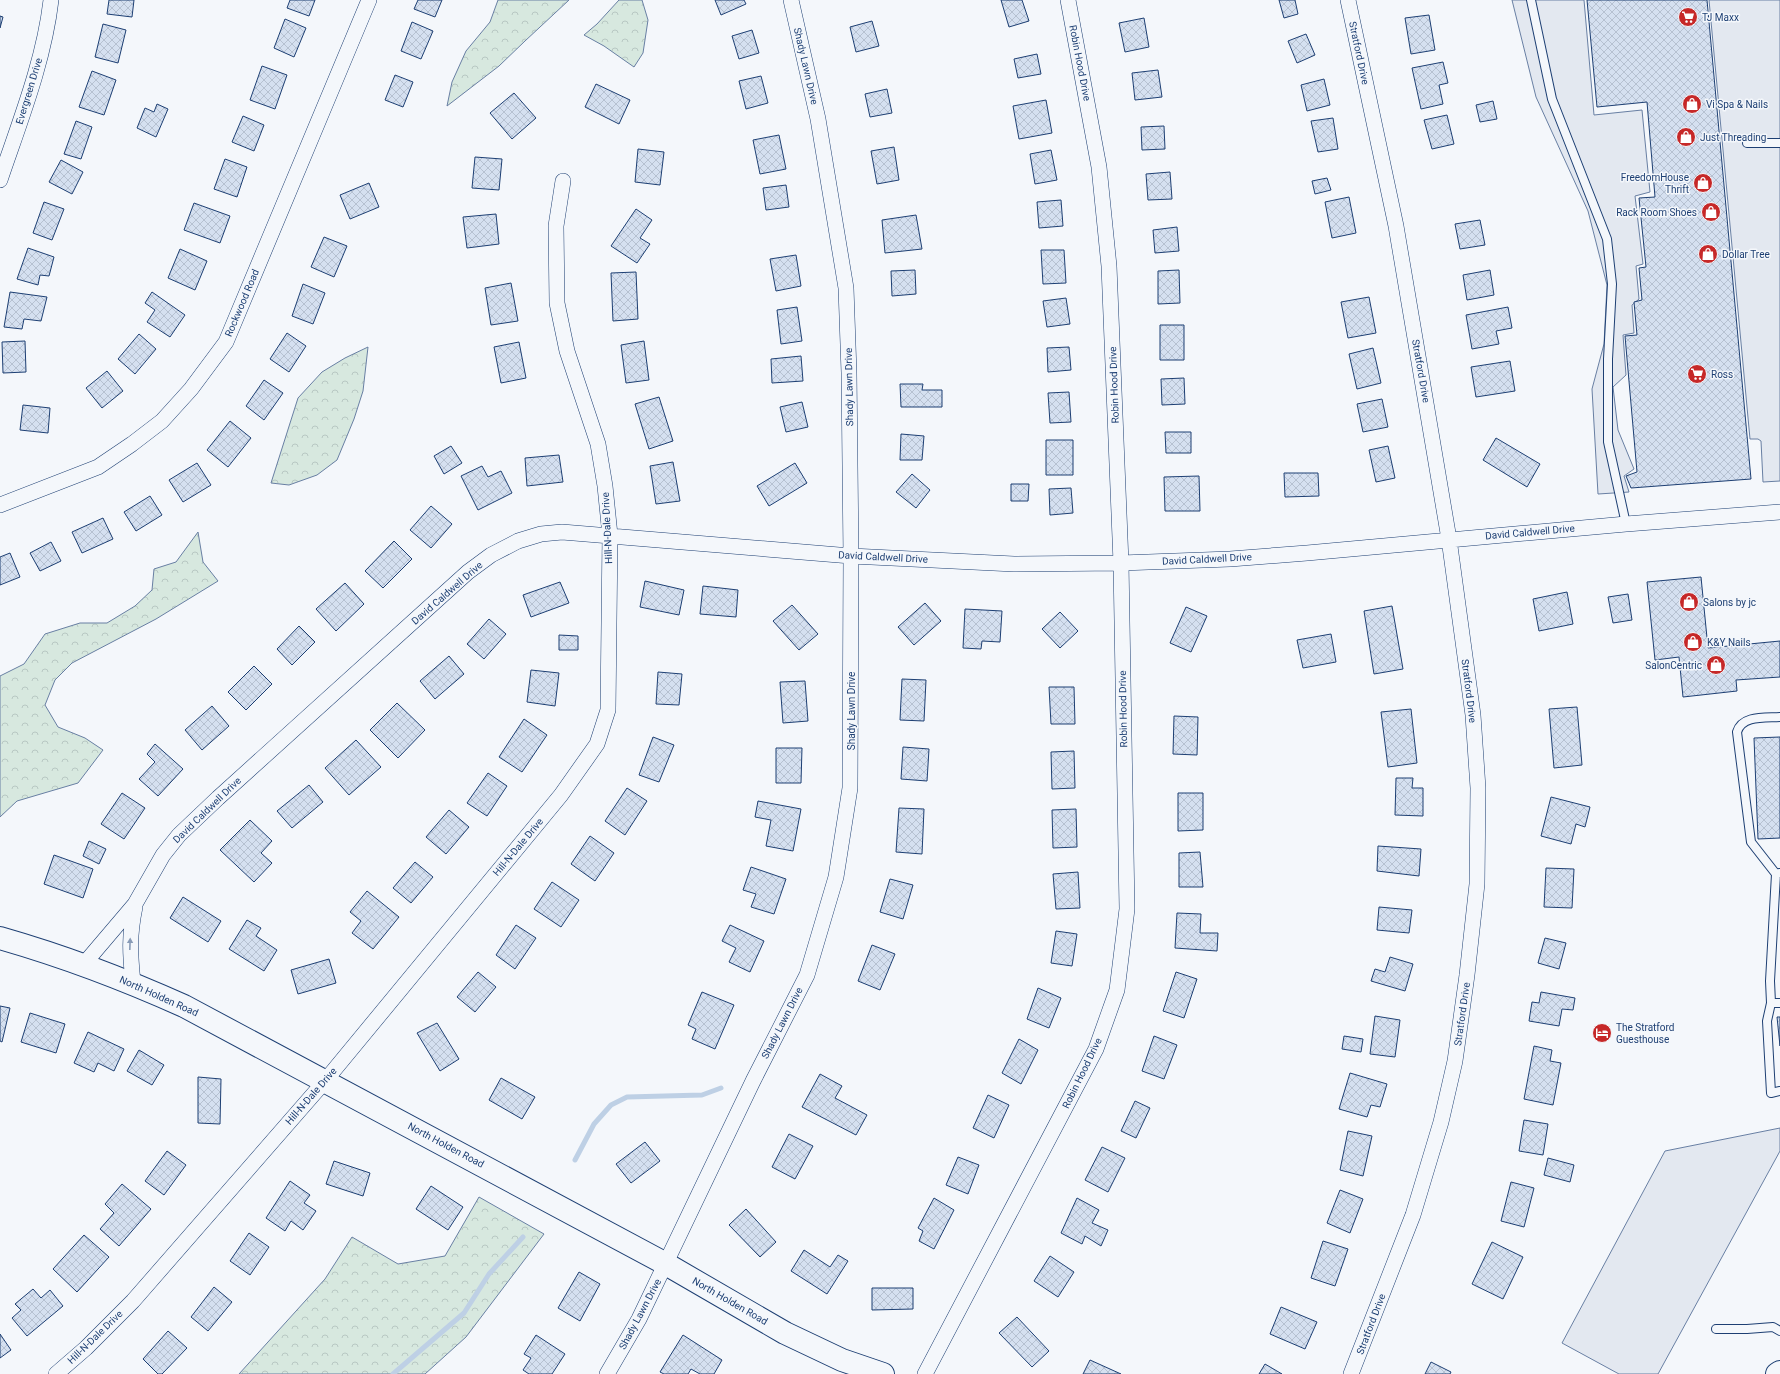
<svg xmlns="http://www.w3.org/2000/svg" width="1780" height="1374" font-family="Roboto,sans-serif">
	<defs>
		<pattern id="forest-crowns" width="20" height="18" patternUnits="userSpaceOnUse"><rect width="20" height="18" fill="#d7e8df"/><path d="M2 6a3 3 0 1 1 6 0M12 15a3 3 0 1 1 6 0" fill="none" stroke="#b8c8c3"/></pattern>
		<pattern id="building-cross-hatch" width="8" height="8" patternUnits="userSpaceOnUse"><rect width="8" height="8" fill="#d5e0f0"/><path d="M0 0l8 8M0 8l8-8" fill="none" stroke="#b6c1d1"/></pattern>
	</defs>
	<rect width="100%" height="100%" fill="#f4f7fb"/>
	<path fill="url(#forest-crowns)" stroke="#687fa3" d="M498 0H569L525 41 499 66 447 106 452 82 466 51 490 22Z
		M619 0H642L648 20 643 53 634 67 604 46 584 35 597 24Z
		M368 347 363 391 354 419 337 460 317 475 289 485 271 483 298 398 322 372 345 358Z
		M198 532 203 562 218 581 156 619 72 663 55 680 45 705 58 727 85 738 103 750 78 783 17 801 0 817V676L24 664 45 634 80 623H107L135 606 152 590 154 569 176 562Z
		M479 1197 544 1234 466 1337 425 1374H239L325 1279 352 1237 398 1264 445 1256Z"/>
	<path fill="#e3e8f0" stroke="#687fa3" d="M1512 0H1584L1594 115 1642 110 1650 192 1635 196 1643 264 1636 266 1639 299 1632 305 1634 333 1623 335 1626 375 1613 387 1618 430 1634 469 1624 476 1629 492 1598 494 1592 389 1604 344 1607 285 1588 211 1536 97Z
		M1709 0H1780V481L1763 482 1761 441 1758 439H1750Z
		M1780 1128V1151L1658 1374H1619L1562 1343 1665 1151Z"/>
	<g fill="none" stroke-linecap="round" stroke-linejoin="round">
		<path stroke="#bed0e5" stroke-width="5" d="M575 1160 594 1124 611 1105 627 1097 702 1095 721 1088
			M393 1374 464 1313 489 1274 523 1237"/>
	</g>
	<path fill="url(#building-cross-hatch)" stroke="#1d3f73" d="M109 0H134L132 17 107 14Z
		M290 0H315L309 16 287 8Z
		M418 0H442L435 17 414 9Z
		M715 0H744L746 4 721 15Z
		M1001 0H1022L1029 21 1009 27Z
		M1279 0H1295L1298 14 1284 18Z
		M1587 0H1707L1751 479 1631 488 1626 476 1637 472 1625 336 1637 335 1634 302 1642 300 1639 268 1646 267 1639 198 1655 197 1647 102 1597 107Z
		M1429 15 1435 50 1411 54 1405 18Z
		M0 16 3 17 0 28Z
		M1144 18 1149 47 1125 52 1119 23Z
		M285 19 306 28 294 57 274 48Z
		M872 21 879 46 856 52 850 27Z
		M412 22 433 31 421 59 401 51Z
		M103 24 126 30 118 63 95 57Z
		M752 30 759 53 739 59 732 36Z
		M1306 34 1315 55 1297 63 1288 41Z
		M1037 54 1041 74 1018 78 1014 59Z
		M1443 62 1448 83 1439 85 1443 104 1421 109 1412 68Z
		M262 66 287 75 275 109 250 100Z
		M1158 70 1162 97 1135 100 1132 73Z
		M92 71 116 80 104 115 79 107Z
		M395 75 413 82 403 107 385 100Z
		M761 76 768 103 746 109 739 81Z
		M1324 79 1330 105 1307 111 1301 85Z
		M596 84 630 100 619 124 585 107Z
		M887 89 892 113 870 117 865 94Z
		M514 93 536 118 512 139 490 113Z
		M1046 100 1052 133 1019 139 1013 106Z
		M1493 101 1497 119 1480 122 1476 105Z
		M157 104 168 109 156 137 137 128 145 108 154 112Z
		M1447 115 1454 144 1432 149 1424 120Z
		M243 116 264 125 254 151 232 142Z
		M1333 118 1338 149 1318 152 1311 121Z
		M76 121 92 127 81 159 64 154Z
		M1164 126 1165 149 1142 150 1141 127Z
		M779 135 786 169 760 174 753 140Z
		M894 147 899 180 877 184 871 151Z
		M638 149 664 152 660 185 635 182Z
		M1051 150 1057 180 1035 184 1030 154Z
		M475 157 502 159 499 190 472 188Z
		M225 159 247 167 237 197 214 189Z
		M61 160 83 172 72 194 49 182Z
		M1170 172 1172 199 1148 200 1146 174Z
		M1327 178 1331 190 1315 194 1312 181Z
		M369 183 379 207 350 219 340 195Z
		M786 185 789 207 766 210 763 188Z
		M1349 197 1356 233 1332 238 1325 202Z
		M1061 200 1063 226 1039 228 1037 202Z
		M44 202 64 209 52 240 33 233Z
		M194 203 230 216 220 243 184 230Z
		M636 209 652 220 640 238 650 244 637 263 611 246Z
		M496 214 499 244 467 248 463 217Z
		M916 215 922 249 885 253 882 220Z
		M1480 220 1485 245 1460 249 1455 224Z
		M1177 227 1179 251 1155 253 1153 230Z
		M324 237 347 246 334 277 311 267Z
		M28 248 54 257 49 276 40 275 38 285 17 279Z
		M180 249 207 261 195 290 168 278Z
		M1041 250H1064L1066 283 1043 284Z
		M796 255 801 286 776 291 770 259Z
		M915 270 916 294 892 296 891 271Z
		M1179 270 1180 303 1158 304V271Z
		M1490 270 1494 295 1467 300 1463 275Z
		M636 272 638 319 613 321 611 273Z
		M511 283 518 321 491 325 485 288Z
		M303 284 325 293 313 324 292 316Z
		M10 292 47 297 41 321 24 319 22 329 4 327Z
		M152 292 185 315 170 337 147 322 155 310 145 303Z
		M1369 297 1376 333 1348 338 1341 302Z
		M1066 298 1070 324 1047 327 1043 301Z
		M797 307 802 341 781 344 777 310Z
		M1508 307 1512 328 1496 331 1499 344 1472 349 1466 315Z
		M1160 325H1184V360H1160Z
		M287 333 306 346 289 372 270 359Z
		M139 334 156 349 135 374 118 359Z
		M25 341 26 372 3 373 2 342Z
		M644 341 649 380 626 383 621 345Z
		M519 342 526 378 501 383 494 347Z
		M1069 347 1071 370 1048 372 1047 348Z
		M1373 348 1381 383 1357 389 1349 354Z
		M801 356 803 381 772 383 771 359Z
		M1510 361 1515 391 1476 397 1471 367Z
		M107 371 123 391 102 408 86 388Z
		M1184 378 1185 404 1162 405 1161 379Z
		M264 380 283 393 264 420 246 406Z
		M900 384H923L922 390H942V407H901Z
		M1069 392 1071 422 1050 423 1048 393Z
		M659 397 673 441 649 449 635 404Z
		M1382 399 1388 427 1363 432 1357 404Z
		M802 402 808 427 786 432 780 407Z
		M23 405 50 408 48 433 20 430Z
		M230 421 251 438 228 467 207 450Z
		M1165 432H1191V453H1166Z
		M901 434 924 436 922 460H900Z
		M1496 438 1540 464 1527 487 1483 460Z
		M1046 440H1073V475H1046Z
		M451 446 462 463 444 474 434 456Z
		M1388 446 1395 478 1376 482 1369 450Z
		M559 455 563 482 527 486 525 458Z
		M673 462 680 501 656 504 650 466Z
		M197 463 211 485 183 502 169 480Z
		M795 463 807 483 769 506 757 486Z
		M482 466 488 477 501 471 512 493 478 510 461 476Z
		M1284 473H1318L1319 496 1285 497Z
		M912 474 930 490 916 508 896 492Z
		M1199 476 1200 511H1165L1164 477Z
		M1011 484H1029L1028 501H1011Z
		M1071 488 1073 513 1050 515 1049 489Z
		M150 496 162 515 136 531 124 512Z
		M431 506 452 524 431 548 410 530Z
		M103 518 113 539 82 553 72 532Z
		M394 541 412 559 383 588 365 571Z
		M51 542 61 561 40 571 30 553Z
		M10 553 20 577 0 585V557Z
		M1701 577 1708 648 1780 641V677L1736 680 1737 691 1683 697 1679 657 1655 660 1647 582Z
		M645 581 684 590 679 615 640 607Z
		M560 582 569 603 531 617 523 595Z
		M345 583 364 604 336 631 316 609Z
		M703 586 738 590 736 617 700 614Z
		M1567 592 1573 624 1539 631 1533 599Z
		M1628 594 1632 620 1613 623 1608 597Z
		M925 603 941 621 914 645 898 627Z
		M792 605 818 634 799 650 773 621Z
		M1392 606 1403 669 1374 674 1364 611Z
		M1186 607 1207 616 1191 652 1170 643Z
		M965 609 1002 611 1000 642 982 641 981 649 963 648Z
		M1060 612 1078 631 1060 648 1042 629Z
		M489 619 506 634 484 659 467 644Z
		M299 626 315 642 292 665 277 649Z
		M1331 634 1336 662 1303 668 1297 640Z
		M559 635 578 636V650H559Z
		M449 656 464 674 435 699 420 681Z
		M254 666 272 684 246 710 228 692Z
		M531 670 559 673 555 706 527 702Z
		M658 672 682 674 679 705 656 704Z
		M902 679 926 680 924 721 900 720Z
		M805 681 808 721 783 723 780 682Z
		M1049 687H1074L1075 724H1051Z
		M397 703 425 730 398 758 370 730Z
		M212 706 229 726 202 750 185 730Z
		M1577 707 1582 765 1554 768 1549 709Z
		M1411 709 1417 763 1388 767 1381 712Z
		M1174 716 1198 717 1197 755 1173 754Z
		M524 719 547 735 522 772 499 757Z
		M653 737 674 745 659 782 639 775Z
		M1780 737V838L1758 839 1754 738Z
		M356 740 381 767 349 795 325 768Z
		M155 744 183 769 158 796 139 779 155 762 147 754Z
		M903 747 929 749 927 781 901 779Z
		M776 748H802L801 783H776Z
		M1074 751 1075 788 1052 789 1051 752Z
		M488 773 507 786 487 816 467 803Z
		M1396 778H1413L1412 788H1423V816L1395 815Z
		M309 785 323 802 292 828 277 811Z
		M627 788 647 801 625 835 605 821Z
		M122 793 145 808 124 839 101 824Z
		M1178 793H1203V830L1178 831Z
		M1551 797 1590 807 1585 827 1576 824 1571 844 1541 836Z
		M758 801 801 809 793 851 766 846 771 820 755 817Z
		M899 808 924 809 922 854 896 852Z
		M1076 809 1077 847 1053 848 1052 810Z
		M449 810 469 827 446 854 426 837Z
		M250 820 272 841 261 853 272 863 254 882 220 850Z
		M590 836 614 853 595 881 571 864Z
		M89 841 106 849 99 864 83 856Z
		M1378 846 1421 849 1419 876 1377 871Z
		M1200 852 1203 887H1179V853Z
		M54 855 93 869 83 898 44 884Z
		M415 862 433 877 411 903 393 888Z
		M751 867 786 879 774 914 751 907 756 894 743 890Z
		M1546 868 1574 869 1572 908 1544 907Z
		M1078 872 1080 908 1056 909 1053 874Z
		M890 879 913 885 903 919 880 912Z
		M552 882 579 900 561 927 534 909Z
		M367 891 399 917 373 949 352 933 361 921 350 912Z
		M183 897 221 921 208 942 170 918Z
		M1379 907 1412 910 1409 933 1377 930Z
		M1177 913 1201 914 1200 933H1218L1217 951 1175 948Z
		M247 920 261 928 256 936 277 950 264 971 229 949Z
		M516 925 536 938 515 969 496 955Z
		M730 925 764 941 750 972 729 962 736 948 722 941Z
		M1056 931 1077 934 1072 966 1051 963Z
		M1545 938 1566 943 1559 969 1538 963Z
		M872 945 895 954 880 990 858 981Z
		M1390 957 1413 964 1405 991 1371 981 1375 969 1385 972Z
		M329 959 336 983 298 994 291 970Z
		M478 972 496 987 475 1012 457 997Z
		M1176 972 1197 979 1184 1018 1163 1011Z
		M1038 988 1061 998 1049 1028 1027 1019Z
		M702 992 734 1005 715 1049 692 1039 696 1029 688 1025Z
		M1541 992 1575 998 1573 1010 1562 1009 1559 1026 1529 1021 1532 1002 1539 1003Z
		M0 1006 10 1008 2 1042 0 1041Z
		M30 1013 65 1024 56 1053 21 1042Z
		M1375 1016 1400 1020 1395 1057 1370 1054Z
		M1777 1017H1780V1046Z
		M437 1023 459 1059 440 1071 417 1033Z
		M88 1032 124 1049 114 1071 98 1063 94 1072 74 1063Z
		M1154 1036 1177 1045 1164 1079 1142 1071Z
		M1344 1036 1363 1039 1361 1052 1342 1049Z
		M1019 1039 1038 1050 1021 1084 1002 1073Z
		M1534 1046 1552 1050 1550 1061 1561 1063 1553 1105 1524 1099Z
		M139 1050 164 1065 152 1085 127 1071Z
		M1350 1073 1387 1084 1380 1107 1371 1105 1367 1117 1339 1109Z
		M820 1074 842 1086 835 1098 867 1115 856 1135 802 1107Z
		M198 1077 221 1079 220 1124 198 1123Z
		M501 1078 535 1097 522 1119 489 1100Z
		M988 1095 1009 1105 994 1138 973 1128Z
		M1135 1101 1150 1108 1136 1138 1121 1131Z
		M1524 1120 1548 1124 1543 1155 1519 1151Z
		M1348 1131 1372 1136 1363 1176 1340 1170Z
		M789 1134 813 1146 795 1179 772 1167Z
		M645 1142 660 1161 631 1183 616 1164Z
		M1102 1147 1125 1158 1108 1192 1085 1180Z
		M167 1151 186 1165 164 1195 145 1181Z
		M958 1157 979 1165 968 1194 946 1185Z
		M1548 1158 1574 1165 1570 1182 1544 1175Z
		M334 1161 370 1173 363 1196 326 1184Z
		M290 1181 310 1195 304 1203 316 1211 303 1230 291 1221 285 1231 266 1218Z
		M1511 1182 1534 1188 1524 1227 1501 1221Z
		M122 1184 151 1209 119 1246 100 1229 114 1213 105 1204Z
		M431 1186 463 1207 448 1230 416 1209Z
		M1340 1190 1363 1199 1350 1233 1327 1223Z
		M934 1198 954 1210 934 1249 919 1241 923 1231 918 1228Z
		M1077 1198 1099 1210 1092 1223 1108 1230 1101 1246 1085 1236 1082 1244 1061 1233Z
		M746 1209 776 1242 760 1257 729 1225Z
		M249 1233 269 1247 250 1275 230 1261Z
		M84 1235 109 1257 77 1292 53 1269Z
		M1323 1241 1348 1249 1335 1286 1311 1278Z
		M1492 1242 1523 1257 1503 1299 1472 1284Z
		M804 1250 830 1267 838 1255 848 1261 827 1294 791 1271Z
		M1050 1256 1074 1272 1058 1297 1034 1281Z
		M579 1272 600 1284 580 1321 558 1308Z
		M214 1287 232 1302 208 1331 191 1317Z
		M872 1288H913V1309L872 1310Z
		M33 1289 41 1298 50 1290 63 1306 27 1336 12 1318 21 1310 15 1304Z
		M1281 1307 1317 1322 1305 1349 1270 1334Z
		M1017 1317 1049 1351 1032 1367 999 1333Z
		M168 1331 187 1348 162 1374H158L143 1359Z
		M0 1334 11 1350 0 1358Z
		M536 1335 565 1354 552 1374H529L523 1370 531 1358 524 1354Z
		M683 1335 722 1360 714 1374H700L691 1369 688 1374H664L660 1372Z
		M1090 1360 1121 1374H1083Z
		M1431 1362 1451 1372 1450 1374H1425Z
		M1265 1364 1282 1374H1259Z"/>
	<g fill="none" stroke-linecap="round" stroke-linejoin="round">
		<defs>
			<path id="lane" d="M1531 0 1552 99 1607 239 1612 284 1608 359V442L1626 524
				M1747 143H1780
				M1779 873 1776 874 1770 981 1771 1003H1780
				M1776 874 1751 842 1737 732C1742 715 1765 718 1780 717
				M1771 1003 1767 1021 1771 1093 1780 1091
				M1716 1329H1747L1773 1327 1780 1331"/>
			<path id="street" d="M1348 0 1396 226 1449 539 1473 715 1478 788 1477 884 1467 975 1455 1061 1441 1122 1413 1215 1351 1374
				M0 180C20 121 44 61 51 0
				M0 505 98 467 132 444 162 421 191 389 226 342 369 0
				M84 964 135 904 163 855 179 835 218 798 468 572 491 555 518 541 541 534 562 532 851 556 1014 564 1121 563 1230 559 1307 553 1626 524 1780 512
				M133 983C130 953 129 936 135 907
				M56 1374 86 1348 133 1301 325 1081 561 795 597 744 608 710 610 535 605 486 598 444 567 351 557 303 556 226 563 181
				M607 1374 639 1319 753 1081 807 975 836 877 850 788 851 556 849 373 846 288 818 119 791 0
				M925 1374 1096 1049 1117 990 1127 909 1121 563 1109 266 1099 167 1068 0"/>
			<path id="secondary" d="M0 938C63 956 124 979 184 1006L666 1264 785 1333 842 1360 883 1374"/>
			<path id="primary" d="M1777 1374 1780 1372"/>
		</defs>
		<use href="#lane" stroke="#1d3f73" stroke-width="10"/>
		<use href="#street" stroke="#1d3f73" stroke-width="16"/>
		<use href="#secondary" stroke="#1d3f73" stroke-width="24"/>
		<use href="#primary" stroke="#1d3f73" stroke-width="24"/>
		<use href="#lane" stroke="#f4f7fb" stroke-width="8"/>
		<use href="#street" stroke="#f4f7fb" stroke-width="15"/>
		<use href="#secondary" stroke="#f4f7fb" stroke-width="22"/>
		<use href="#primary" stroke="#f4f7fb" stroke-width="22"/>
	</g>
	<defs><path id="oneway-solid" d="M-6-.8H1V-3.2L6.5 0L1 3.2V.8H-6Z"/></defs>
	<use fill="#889bb7" href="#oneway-solid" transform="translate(130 944) rotate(-88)"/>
	<defs>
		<symbol id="supermarket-disc" viewBox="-11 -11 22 22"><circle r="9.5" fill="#c62828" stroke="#f4f7fb"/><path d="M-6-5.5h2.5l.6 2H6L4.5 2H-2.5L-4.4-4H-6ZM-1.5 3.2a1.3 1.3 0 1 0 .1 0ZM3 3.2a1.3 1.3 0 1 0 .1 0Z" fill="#fff"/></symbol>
		<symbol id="shop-disc" viewBox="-11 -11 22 22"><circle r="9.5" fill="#c62828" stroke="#f4f7fb"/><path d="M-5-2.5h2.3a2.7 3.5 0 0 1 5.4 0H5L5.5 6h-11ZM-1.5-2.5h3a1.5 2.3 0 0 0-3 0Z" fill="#fff"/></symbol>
		<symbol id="hotel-disc" viewBox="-11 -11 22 22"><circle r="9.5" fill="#c62828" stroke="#f4f7fb"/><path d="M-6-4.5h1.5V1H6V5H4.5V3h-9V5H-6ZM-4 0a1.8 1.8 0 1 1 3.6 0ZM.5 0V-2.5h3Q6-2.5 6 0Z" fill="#fff"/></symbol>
	</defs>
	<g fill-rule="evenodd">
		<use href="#supermarket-disc" x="1677" y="6" width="22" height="22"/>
		<use href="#shop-disc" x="1681" y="93" width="22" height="22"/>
		<use href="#shop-disc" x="1675" y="126" width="22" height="22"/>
		<use href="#shop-disc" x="1692" y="172" width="22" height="22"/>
		<use href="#shop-disc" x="1700" y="201" width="22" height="22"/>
		<use href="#shop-disc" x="1697" y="243" width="22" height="22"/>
		<use href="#supermarket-disc" x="1686" y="363" width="22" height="22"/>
		<use href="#shop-disc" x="1678" y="591" width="22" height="22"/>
		<use href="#shop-disc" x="1682" y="631" width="22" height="22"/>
		<use href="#shop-disc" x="1705" y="654" width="22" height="22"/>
		<use href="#hotel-disc" x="1591" y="1022" width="22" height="22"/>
	</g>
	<g text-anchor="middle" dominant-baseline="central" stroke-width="3" stroke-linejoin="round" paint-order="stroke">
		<g font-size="10" fill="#1d3f73" stroke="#f4f7fb" text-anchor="start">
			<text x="1702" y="17">TJ Maxx</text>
			<text x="1706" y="104">Vi Spa &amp; Nails</text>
			<text x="1700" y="137">Just Threading</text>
			<text x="1689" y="177" text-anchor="end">FreedomHouse<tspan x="1689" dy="12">Thrift</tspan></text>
			<text x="1697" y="212" text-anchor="end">Rack Room Shoes</text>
			<text x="1722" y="254">Dollar Tree</text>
			<text x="1711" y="374">Ross</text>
			<text x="1703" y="602">Salons by jc</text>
			<text x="1707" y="642">K&amp;Y Nails</text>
			<text x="1702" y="665" text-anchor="end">SalonCentric</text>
			<text x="1616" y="1027">The Stratford<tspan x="1616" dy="12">Guesthouse</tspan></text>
		</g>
		<g font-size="10" fill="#1d3f73" stroke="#f4f7fb">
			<text transform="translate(1359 53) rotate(78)">Stratford Drive</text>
			<text transform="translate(1080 63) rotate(79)">Robin Hood Drive</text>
			<text transform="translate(806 66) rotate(77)">Shady Lawn Drive</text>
			<text transform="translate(29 91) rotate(-73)">Evergreen Drive</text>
			<text transform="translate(242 303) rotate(-67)">Rockwood Road</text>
			<text transform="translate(1421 371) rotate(80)">Stratford Drive</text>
			<text transform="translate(1114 385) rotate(-92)">Robin Hood Drive</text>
			<text transform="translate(849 387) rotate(-91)">Shady Lawn Drive</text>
			<text transform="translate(607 528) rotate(-93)">Hill-N-Dale Drive</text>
			<text transform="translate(1530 532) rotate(-5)">David Caldwell Drive</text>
			<text transform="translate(883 557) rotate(3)">David Caldwell Drive</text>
			<text transform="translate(1207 559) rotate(-3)">David Caldwell Drive</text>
			<text transform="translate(447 593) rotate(-41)">David Caldwell Drive</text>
			<text transform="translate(1469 691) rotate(83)">Stratford Drive</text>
			<text transform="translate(1123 709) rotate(-91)">Robin Hood Drive</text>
			<text transform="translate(851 711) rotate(-90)">Shady Lawn Drive</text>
			<text transform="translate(207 810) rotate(-44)">David Caldwell Drive</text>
			<text transform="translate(518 847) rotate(-50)">Hill-N-Dale Drive</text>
			<text transform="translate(159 996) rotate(24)">North Holden Road</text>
			<text transform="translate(1462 1014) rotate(-82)">Stratford Drive</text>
			<text transform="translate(782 1023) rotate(-63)">Shady Lawn Drive</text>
			<text transform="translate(1082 1073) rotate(-64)">Robin Hood Drive</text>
			<text transform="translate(311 1096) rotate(-49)">Hill-N-Dale Drive</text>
			<text transform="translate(446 1145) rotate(28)">North Holden Road</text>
			<text transform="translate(730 1301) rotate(30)">North Holden Road</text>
			<text transform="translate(640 1314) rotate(-62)">Shady Lawn Drive</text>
			<text transform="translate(1371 1324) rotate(-69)">Stratford Drive</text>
			<text transform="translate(95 1337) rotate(-44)">Hill-N-Dale Drive</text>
		</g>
	</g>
</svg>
